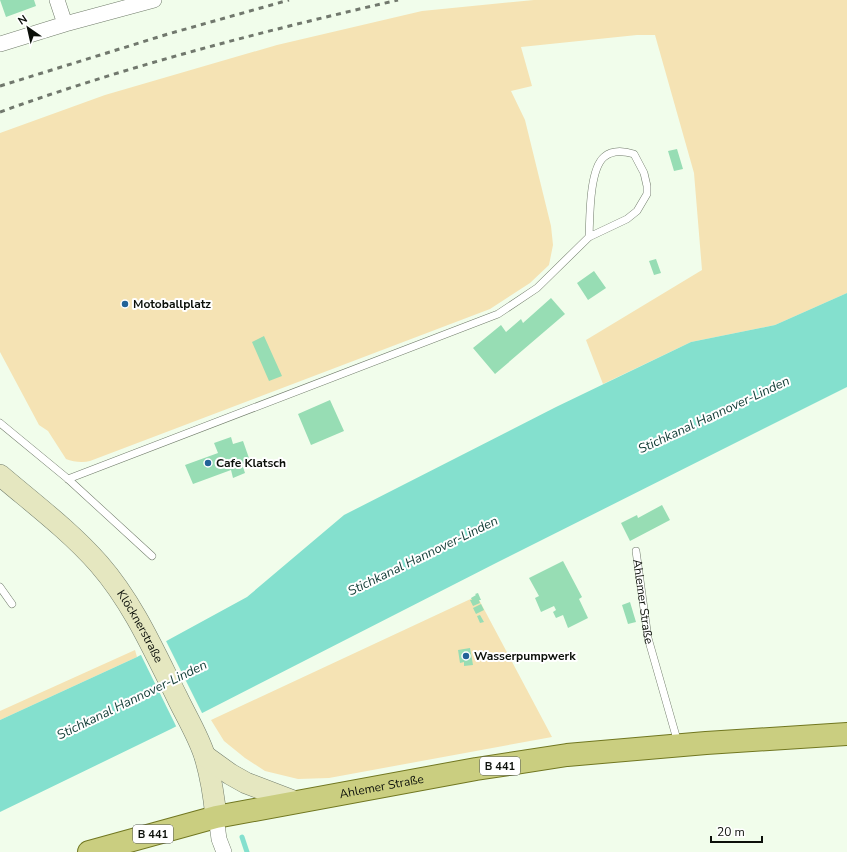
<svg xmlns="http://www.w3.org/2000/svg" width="847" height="852" font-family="'Nunito Sans',sans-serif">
	<rect width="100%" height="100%" fill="#f1fdeb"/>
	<path fill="#f5e3b4" d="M534 0H847V293L775 325 691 342 603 384 586 340 702 270 694 173 655 35H637L521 47 532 86 511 91 525 120 551 226 553 245 549 265 530 283 490 309 90 461C83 463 73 462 66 459L48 431 39 425 0 352V133L105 95 277 45 422 11Z
		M477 596 552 737 329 778 298 779 265 771 245 758 224 741 211 720Z
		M135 650 137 657 0 720V711Z"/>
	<path fill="#84e0ce" d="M847 293V387L498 562 171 729 0 812V720L137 657 247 597 344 515 556 407 691 342 775 325Z"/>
	<path fill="#f1fdeb" d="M165 639 203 715 177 728 140 653Z"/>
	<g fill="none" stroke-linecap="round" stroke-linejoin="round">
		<path stroke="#84e0ce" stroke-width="5" d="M242 837 247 852"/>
	</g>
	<path fill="#97ddb4" d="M0 0H34L36 6 6 17Z
		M677 149 683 169 674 171 668 151Z
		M656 259 661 273 654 275 649 261Z
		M594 271 606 288 588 300 577 283Z
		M551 298 565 314 495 374 473 348 501 325 506 332 521 319 523 323Z
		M264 336 282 376 269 381 252 342Z
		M330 400 344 431 311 445 298 414Z
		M231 437 233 444 243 441 250 461 242 464 245 473 233 478 231 470 193 484 185 465 218 453 214 443Z
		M662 505 670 520 630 541 621 523 637 515 638 518Z
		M563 561 582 597 579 599 588 618 568 628 563 615 556 618 553 612 556 610 554 606 541 612 535 598 539 596 529 578Z
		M478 593 481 600H479L480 603 473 606 470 600H472L471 598 476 595 475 594Z
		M630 602 636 622 628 624 622 605Z
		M481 604 484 610 476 614 473 608Z
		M480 615 484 622 480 623 477 616Z
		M470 648 473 665 464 666V662L460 663 458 650Z"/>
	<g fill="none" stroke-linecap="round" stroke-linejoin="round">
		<defs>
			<g id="lane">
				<path d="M0 423 68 479 152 556"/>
				<path d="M68 479 498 314 537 288 589 237 627 219 637 211 647 194V186L644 173 634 154C624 151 612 150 604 157 589 170 590 218 589 237"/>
				<path id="s1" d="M636 551 648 638 678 743"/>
				<path d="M0 587 12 604"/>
			</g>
			<path id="street" d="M57 0 65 24
				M0 44 65 24 154 0
				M216 817 219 839 224 852"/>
			<g id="secondary">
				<path id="s2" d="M0 475C34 504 70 531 99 564 133 603 154 651 177 697 186 716 199 737 205 757 211 777 214 797 216 817"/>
				<path d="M205 756 230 774 246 783 296 802"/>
			</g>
			<g id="primary">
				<path id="s3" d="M89 852 216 817 476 769 567 755 706 743 847 734"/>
			</g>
		</defs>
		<use href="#lane" stroke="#717c6b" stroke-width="8"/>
		<use href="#street" stroke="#717c6b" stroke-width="16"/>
		<use href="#secondary" stroke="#717c6b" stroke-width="22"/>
		<use href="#primary" stroke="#717720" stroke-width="24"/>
		<use href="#lane" stroke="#fff" stroke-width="7"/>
		<use href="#street" stroke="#fff" stroke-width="15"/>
		<use href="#secondary" stroke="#e5e7c0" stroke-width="21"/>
		<use href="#primary" stroke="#cace80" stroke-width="22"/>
		<path stroke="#71786d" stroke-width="3" stroke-dasharray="5 5" stroke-linecap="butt" d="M0 86 168 34 289 0
			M0 112C130 65 264 31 398 0"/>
	</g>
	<g fill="#226298" stroke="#fff" stroke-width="1.5">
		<circle cx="125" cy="304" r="4"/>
		<circle cx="208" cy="463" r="4"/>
		<circle cx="466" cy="656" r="4"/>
	</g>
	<g text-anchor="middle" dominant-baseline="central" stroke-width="4" stroke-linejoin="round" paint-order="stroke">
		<g fill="#fff" stroke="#555854" stroke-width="1">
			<rect x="480" y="757" width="40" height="18" rx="3"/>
			<rect x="133" y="825" width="40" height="18" rx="3"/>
		</g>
		<g font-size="11" font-weight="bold" fill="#0c100a">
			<text x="500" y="766">B 441</text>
			<text x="153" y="834">B 441</text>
		</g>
		<g font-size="12" font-weight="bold" fill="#0c100a" stroke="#fff" text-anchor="start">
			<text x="133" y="304">Motoballplatz</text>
			<text x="216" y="463">Cafe Klatsch</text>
			<text x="474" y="656">Wasserpumpwerk</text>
		</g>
		<g font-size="12" fill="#0c100a" stroke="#fff">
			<text stroke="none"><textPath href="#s1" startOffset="51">Ahlemer Straße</textPath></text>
			<text stroke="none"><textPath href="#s2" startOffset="208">Klöcknerstraße</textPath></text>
			<text stroke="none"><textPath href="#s3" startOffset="300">Ahlemer Straße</textPath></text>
		</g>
		<g font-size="13" font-style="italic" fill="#113c35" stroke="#fff">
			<text transform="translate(714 415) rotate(-25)">Stichkanal Hannover-Linden</text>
			<text transform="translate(423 556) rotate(-26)">Stichkanal Hannover-Linden</text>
			<text transform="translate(132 700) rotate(-26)">Stichkanal Hannover-Linden</text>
		</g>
	</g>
	<g transform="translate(28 28) rotate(326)" stroke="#ffffff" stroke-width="3" paint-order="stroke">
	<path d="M0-3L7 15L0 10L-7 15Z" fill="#0c100a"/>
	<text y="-6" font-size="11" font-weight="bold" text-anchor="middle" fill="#0c100a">N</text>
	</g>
	<path d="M711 836v6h51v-6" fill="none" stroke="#0c100a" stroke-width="2"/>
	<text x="717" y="836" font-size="12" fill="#0c100a" stroke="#ffffff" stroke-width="3" paint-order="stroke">20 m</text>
</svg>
